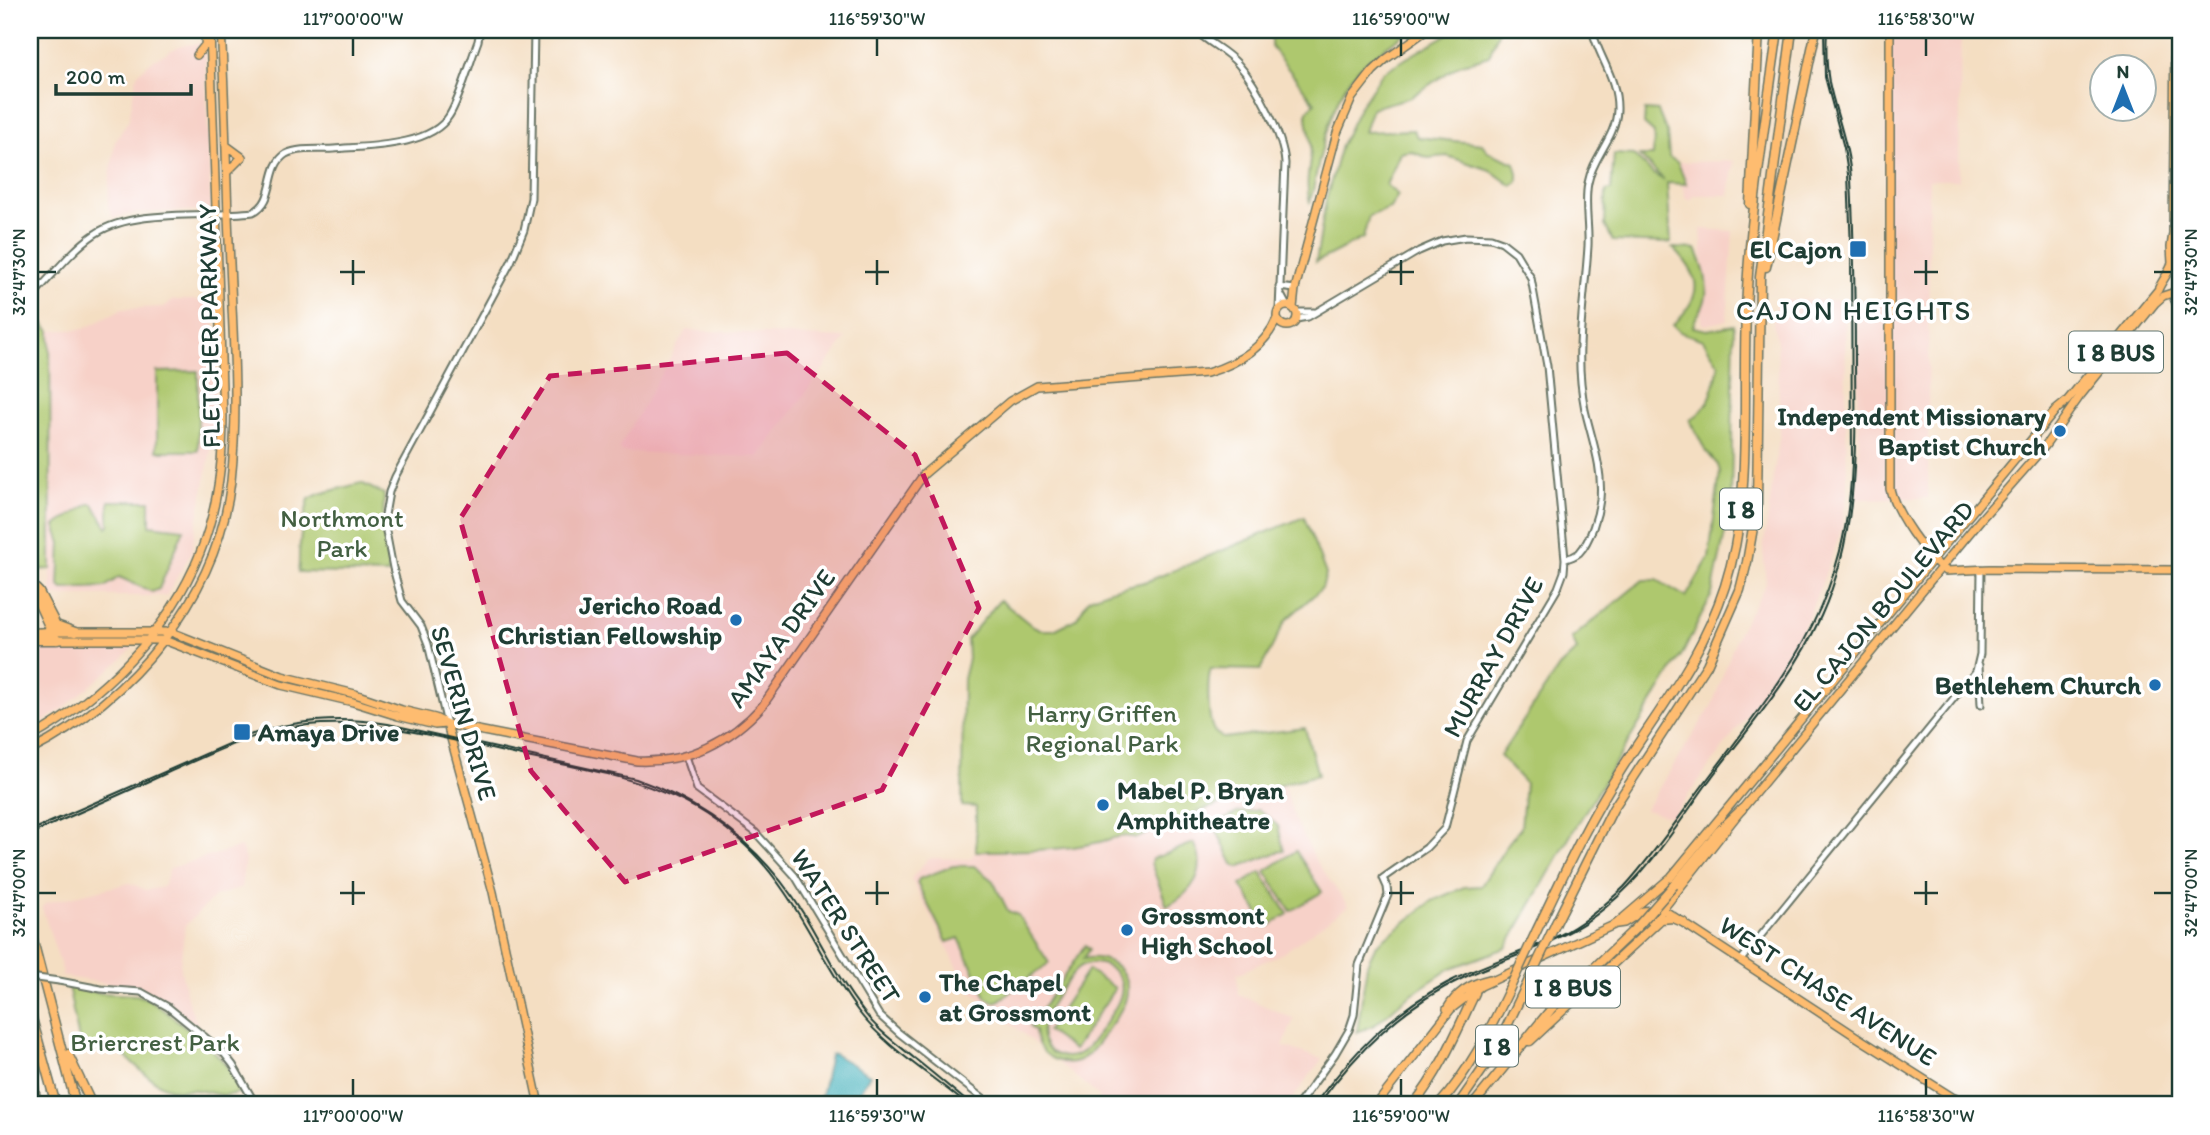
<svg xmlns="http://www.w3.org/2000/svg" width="2210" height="1135" font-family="Itim,sans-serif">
	<rect width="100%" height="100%" fill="#fff"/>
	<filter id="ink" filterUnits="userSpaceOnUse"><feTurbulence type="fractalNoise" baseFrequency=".0143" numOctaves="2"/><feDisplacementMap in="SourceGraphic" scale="14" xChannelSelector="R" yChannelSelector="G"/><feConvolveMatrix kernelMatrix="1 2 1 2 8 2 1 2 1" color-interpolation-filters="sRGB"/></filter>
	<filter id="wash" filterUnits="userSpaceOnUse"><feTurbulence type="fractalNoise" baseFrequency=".00686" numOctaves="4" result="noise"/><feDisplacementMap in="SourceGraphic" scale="28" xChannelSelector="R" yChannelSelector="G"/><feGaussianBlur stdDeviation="1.57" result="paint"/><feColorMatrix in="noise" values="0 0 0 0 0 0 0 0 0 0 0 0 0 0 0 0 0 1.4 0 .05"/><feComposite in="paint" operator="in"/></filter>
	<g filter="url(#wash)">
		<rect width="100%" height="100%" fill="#f4dec2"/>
		<path fill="#f7d1c8" d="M1961 30 1959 180H1929L1928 498 1856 499 1859 459 1857 300H1886V31Z
			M200 44 205 52 211 210 137 213 113 218 108 206 109 184 115 142 129 119 137 74 153 60 181 45Z
			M1734 161 1729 195H1694L1692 199H1686L1676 164 1679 162Z
			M1701 229 1733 231 1727 320 1705 325 1701 323 1704 274Z
			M173 300H214L215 430 191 553 166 596H51L50 331 84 329 122 309 164 307Z
			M1776 300H1845L1847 494 1840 534 1821 586 1800 635 1765 691 1672 817 1645 810 1712 705 1738 633 1766 584 1763 549 1780 432 1777 343 1773 323Z
			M686 330 846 338 759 457 621 452 619 448Z
			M134 642 132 648 121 660 63 709 30 730V645Z
			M1283 783 1295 820 1316 861 1348 906 1283 953 1237 974 1238 994 1294 1019 1283 1046 1322 1059 1288 1105H1093L1100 1097 969 989 911 879 927 860 933 858 970 859 976 851 1097 843 1125 835 1137 838 1236 798Z
			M241 847 245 860 241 888 215 896 185 926 180 966 188 1002 199 1027 145 990 60 976 63 973 42 908 45 903 130 883 146 890 163 887 170 868Z"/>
		<path fill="#aec86e" stroke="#668251" stroke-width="2" fill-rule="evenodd" d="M1262 30H1410C1393 43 1369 56 1355 73 1327 106 1319 163 1310 204 1304 180 1311 167 1311 144 1311 132 1306 123 1307 111L1315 103 1271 47V37Z
			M1455 30H1499L1489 56 1459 65 1411 97 1372 108 1364 132 1414 130 1417 137 1482 144 1488 152 1515 163 1518 173V182L1512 186 1490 170 1447 156 1428 158 1410 151 1400 153 1386 185 1398 195 1390 208 1369 216 1363 238 1316 262 1326 200 1341 145 1359 108 1383 72Z
			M1645 110 1658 111 1667 133 1669 157 1678 163 1686 184 1667 183 1671 243 1613 241 1605 225 1606 191 1611 190 1614 154 1634 155 1653 174 1664 180 1640 156H1653L1654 133 1644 124Z
			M1673 248 1696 249C1704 267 1711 287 1703 306 1700 314 1694 317 1693 327L1707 330 1734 325 1731 505 1712 594 1684 651 1572 833 1506 948 1451 968 1403 1000 1375 1025 1357 1032 1367 964 1376 945 1432 901 1464 887 1481 886 1509 842 1521 828 1525 783 1500 756 1559 667 1577 650 1572 638 1643 580H1657L1686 597 1709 558 1720 472 1718 465 1705 450 1690 420C1711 408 1714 388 1719 365L1703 340 1680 332 1673 325C1703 296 1703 277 1673 248Z
			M30 309 50 331 51 569 30 570Z
			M198 371V451H157V372Z
			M361 483 384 494 383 526 389 574 298 572C300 561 298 554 300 544 301 529 305 514 309 499L319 494Z
			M109 501H150V525L184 529 159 589 152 592 119 577 105 587 63 589 59 585 61 543 55 526 89 504H93L107 527 109 525Z
			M1304 517 1326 574 1322 588 1286 620 1260 670 1211 669C1207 678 1207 723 1215 732 1217 735 1221 736 1224 738L1305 728 1318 775C1254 789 1196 811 1137 838 1121 833 1110 840 1095 843 1055 852 1016 850 976 851V807L962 806 963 679 968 659 967 639 1000 600 1031 625 1042 630H1054L1076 619 1089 598 1110 590 1148 581Z
			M1259 810 1278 826 1284 850 1238 867 1233 864 1214 825 1237 813Z
			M1194 843C1209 871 1192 893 1167 906L1151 863 1152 859Z
			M1296 851 1322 892 1291 911 1265 871Z
			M953 866H974L993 881 1008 911 1018 915 1049 963 998 1001 993 1002 986 997 959 938 947 942 917 883 919 879Z
			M1261 872 1288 914 1267 927 1241 885Z
			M1085 945 1089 949 1083 959C1107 953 1133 971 1126 998 1124 1008 1116 1017 1110 1026 1097 1045 1083 1071 1056 1060 1043 1055 1036 1044 1035 1031L1030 1027ZM1094 963C1113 964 1128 981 1119 1000 1116 1008 1110 1016 1105 1023 1094 1039 1083 1062 1060 1056 1053 1054 1047 1049 1044 1043 1033 1022 1062 988 1075 971L1081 966Z
			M1088 970 1115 988 1074 1050 1047 1031Z
			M68 986 99 993 137 995 150 1000C179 1022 231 1056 240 1092 224 1099 212 1092 196 1090 189 1089 181 1091 174 1090 155 1086 138 1067 124 1055L123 1049 81 1050Z"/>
		<path fill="#3fafb9" stroke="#2f7676" stroke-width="2" d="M834 1054 870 1075 851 1105H819L830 1055Z"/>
	</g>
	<g filter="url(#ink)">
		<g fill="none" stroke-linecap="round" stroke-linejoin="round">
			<defs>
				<path id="minor" d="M1195 30C1208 43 1226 50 1238 64 1257 85 1283 135 1285 163L1279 310
					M1279 287 1295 289
					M1280 293 1287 306
					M2171 293 2180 312
					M30 298C52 277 70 251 95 234 134 208 207 218 253 212 277 202 265 167 286 154 299 147 320 150 334 149 367 146 430 147 449 116 460 99 470 62 478 41L480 30
					M1296 312H1314
					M2180 312V355
					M1296 319 1308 317 1419 251 1442 241 1466 237 1491 238 1502 242 1516 253 1531 278 1547 366 1565 559 1564 572 1558 588 1467 741 1445 828 1426 848 1383 878 1387 887 1388 895 1359 965 1354 1015 1349 1030 1335 1054 1298 1105
					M2180 490V503
					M1565 559C1570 558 1575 556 1579 553 1591 540 1598 515 1600 499 1603 468 1592 440 1585 410 1581 389 1579 368 1580 347 1581 313 1586 280 1588 246 1589 226 1584 203 1588 183 1593 156 1616 138 1617 110 1618 79 1599 58 1592 30
					M1979 665 1981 705
					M447 724 428 644 421 626 402 601 393 568 384 521 389 492 395 477 511 262 524 230 531 198 534 30
					M686 756 697 789 755 832 795 876 879 1015 899 1033 991 1105
					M1741 960 1976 671 1980 654 1981 569
					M59 981 101 989 141 992 168 1007 222 1051 233 1065 256 1105"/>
				<path id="major" d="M1890 30V489C1896 514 1925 555 1946 571L1989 569 2180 570
					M197 55 205 45 206 34
					M227 146 242 157 228 171
					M2173 233 2175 30
					M1277 316a10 10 0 1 1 20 0a10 10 0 1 1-20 0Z
					M1293 308 1295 289 1337 133 1352 98 1373 71 1386 59 1427 30
					M51 632H171L282 676 355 694 402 710 435 718 447 724 637 761C688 763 729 743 763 705L924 474 1010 401 1037 386 1207 373C1236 364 1265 348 1277 318
					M57 640H164L281 685 353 702 398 716 435 725 446 724
					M447 724 493 892 539 1105
					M30 738C102 698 169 631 200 553 217 511 223 462 223 417L210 30
					M30 751C131 700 218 597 231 481 239 408 233 336 230 263 226 185 226 108 221 30
					M1659 907 1857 1037 1952 1097 1971 1105
					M1617 924 1624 923 1643 911 1663 909 1742 809 1981 519 2045 446 2080 396 2155 303 2163 296 2175 292 2180 279
					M1447 1009C1456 993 1472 983 1490 979
					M1376 1105 1451 1009 1481 986 1616 924 1671 877 2056 410 2067 401 2158 290C2162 280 2170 272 2172 263L2180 259 2176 251 2173 233 2171 247 2172 263"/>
				<path id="highway" d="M1750 204 1759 30
					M1766 267 1816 30
					M30 583 39 592 56 625 75 632
					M30 590C42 605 46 625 57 640
					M30 633 51 632
					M30 640H57
					M1674 885 1718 832 1742 809
					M1652 922 1663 909
					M1556 923 1613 809 1707 665 1740 590 1747 562 1757 505 1760 277 1792 30
					M30 929 76 1105
					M1536 932C1562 878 1586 824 1619 773 1659 709 1701 660 1725 586 1753 498 1742 404 1746 313 1749 218 1765 124 1778 30
					M30 1011 56 1105
					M1530 1041 1661 919 1673 918 1683 922
					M68 1054 92 1105
					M30 1064 37 1105
					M1413 1105C1440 1072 1457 1031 1475 993
					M1439 1105C1469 1071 1489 1032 1508 992
					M1458 1105 1494 1053 1528 982
					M1473 1105 1552 1008 1638 926"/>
			</defs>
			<use href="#minor" stroke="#6a7566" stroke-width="9"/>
			<use href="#major" stroke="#6a7566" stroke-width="10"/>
			<use href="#highway" stroke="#6a7566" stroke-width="11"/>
			<use href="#minor" stroke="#fff" stroke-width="5"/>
			<use href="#major" stroke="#febc70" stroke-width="7"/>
			<use href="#highway" stroke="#febc70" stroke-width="8"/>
			<path stroke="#1f3d34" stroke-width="2" d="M30 831 244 737C291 720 339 716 388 724L636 779C709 805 765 850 805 916 824 948 840 982 863 1011 877 1030 896 1043 914 1058 933 1073 952 1089 971 1105
				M1314 1105C1351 1055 1391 1012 1447 983 1483 964 1523 953 1560 935 1584 923 1604 906 1624 887 1655 853 1681 814 1709 777 1789 671 1847 601 1852 463L1851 249 1848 174 1844 148 1825 77 1824 30"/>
			<path stroke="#1f3d34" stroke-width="2" d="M30 834C76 814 122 794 167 773 204 757 241 738 281 729 362 712 444 739 522 756 569 766 618 773 662 792 693 804 722 823 746 846 796 893 818 957 858 1011 887 1049 931 1074 967 1105
				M1318 1105C1357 1051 1403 1005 1465 977 1513 955 1565 942 1606 907 1650 871 1681 819 1714 774 1752 724 1795 674 1821 616 1858 535 1856 450 1855 363 1855 302 1854 240 1851 179 1849 145 1836 115 1829 82 1826 65 1826 47 1827 30"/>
			<defs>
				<path id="minor-bridge" d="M30 977 59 981"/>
				<path id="highway-bridge" d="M1638 926 1674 885
					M1528 982 1556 923
					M1508 992 1536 932"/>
			</defs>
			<use href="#minor-bridge" stroke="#6a7566" stroke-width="9" stroke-linecap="butt"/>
			<use href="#highway-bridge" stroke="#6a7566" stroke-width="11" stroke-linecap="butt"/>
			<use href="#minor-bridge" stroke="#fff" stroke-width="5"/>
			<use href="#highway-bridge" stroke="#febc70" stroke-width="8"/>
		</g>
	</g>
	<path fill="#c2185b" fill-opacity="0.2" stroke="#c2185b" stroke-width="5" stroke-dasharray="14 9" stroke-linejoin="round" d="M787 353 915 455 979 608 882 790 625 882 531 771 460 519 550 376Z"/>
	<path fill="none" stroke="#1f3d34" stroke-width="2.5" d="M353 38V56M877 38V56M1401 38V56M1926 38V56M353 260V285M877 260V285M1401 260V285M1926 260V285M38 272H56M340 272H365M865 272H889M1389 272H1414M1914 272H1938M2154 272H2172M353 881V905M877 881V905M1401 881V905M1926 881V905M38 893H56M340 893H365M865 893H889M1389 893H1414M1914 893H1938M2154 893H2172M353 1079V1096M877 1079V1096M1401 1079V1096M1926 1079V1096"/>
	<g fill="#1f6fb2" stroke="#fff" stroke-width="2.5">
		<rect x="1849" y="240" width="18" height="18" rx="3.5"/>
		<circle cx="2060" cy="431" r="7"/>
		<circle cx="736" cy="620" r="7"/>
		<circle cx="2155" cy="685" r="7"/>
		<rect x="233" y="723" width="18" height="18" rx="3.5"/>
		<circle cx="1103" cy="805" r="7"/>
		<circle cx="1127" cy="930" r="7"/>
		<circle cx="925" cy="997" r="7"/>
	</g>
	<g text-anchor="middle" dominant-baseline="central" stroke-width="7" stroke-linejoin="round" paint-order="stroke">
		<g fill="#fff" stroke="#627771" stroke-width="2">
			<rect x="2069" y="331.5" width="94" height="41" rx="5"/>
			<rect x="1720" y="488.5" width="42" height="41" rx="5"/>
			<rect x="1526" y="966.5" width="94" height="41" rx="5"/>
			<rect x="1476" y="1025.5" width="42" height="41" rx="5"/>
		</g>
		<g font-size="24" font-weight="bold" fill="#1f3d34">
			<text x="2116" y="352">I 8 BUS</text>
			<text x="1741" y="509">I 8</text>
			<text x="1573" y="987">I 8 BUS</text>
			<text x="1497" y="1046">I 8</text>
		</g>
		<g font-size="26" font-weight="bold" fill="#1f3d34" stroke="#fff" text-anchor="end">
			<text x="1842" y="249">El Cajon</text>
			<text x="2046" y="416">Independent Missionary<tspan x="2046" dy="30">Baptist Church</tspan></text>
			<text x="722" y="605">Jericho Road<tspan x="722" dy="30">Christian Fellowship</tspan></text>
			<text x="2141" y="685">Bethlehem Church</text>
			<text x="258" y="732" text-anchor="start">Amaya Drive</text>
			<text x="1117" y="790" text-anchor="start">Mabel P. Bryan<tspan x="1117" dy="30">Amphitheatre</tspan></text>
			<text x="1141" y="915" text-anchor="start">Grossmont<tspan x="1141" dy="30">High School</tspan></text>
			<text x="939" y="982" text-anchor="start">The Chapel<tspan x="939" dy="30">at Grossmont</tspan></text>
		</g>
		<g font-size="26" fill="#1f3d34" stroke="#fff">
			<text transform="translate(209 326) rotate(-91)">FLETCHER PARKWAY</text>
			<text transform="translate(1883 606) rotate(-50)">EL CAJON BOULEVARD</text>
			<text transform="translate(781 638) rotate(-54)">AMAYA DRIVE</text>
			<text transform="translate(1493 657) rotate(-61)">MURRAY DRIVE</text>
			<text transform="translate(464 713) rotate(74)">SEVERIN DRIVE</text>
			<text transform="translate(846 926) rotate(57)">WATER STREET</text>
			<text transform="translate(1828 991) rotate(33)">WEST CHASE AVENUE</text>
		</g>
		<g font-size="26" fill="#436042" stroke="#fff">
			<text x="342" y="518">Northmont<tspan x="342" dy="30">Park</tspan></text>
			<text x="1102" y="713">Harry Griffen<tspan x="1102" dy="30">Regional Park</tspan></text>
			<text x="155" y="1042">Briercrest Park</text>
		</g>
		<g font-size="28" letter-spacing="2" fill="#1f3d34" stroke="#fff">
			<text x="1854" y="310">CAJON HEIGHTS</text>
		</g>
	</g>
	<rect width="2210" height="1135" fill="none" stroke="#fff" stroke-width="77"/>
	<g transform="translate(2123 88)"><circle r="33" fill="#ffffff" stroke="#a5b1ae" stroke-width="2"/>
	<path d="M0-5L12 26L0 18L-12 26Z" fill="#1f6fb2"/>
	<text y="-10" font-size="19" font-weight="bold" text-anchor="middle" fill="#1f3d34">N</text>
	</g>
	<path d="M56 84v10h135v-10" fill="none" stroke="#1f3d34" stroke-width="3.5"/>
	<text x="66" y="84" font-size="21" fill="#1f3d34" stroke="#ffffff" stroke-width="5" paint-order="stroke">200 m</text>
	<rect x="38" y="38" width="2134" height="1058" fill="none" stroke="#1f3d34" stroke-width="2.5"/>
	<g font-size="18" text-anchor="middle" fill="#1f3d34">
		<text x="353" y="25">117°00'00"W</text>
		<text x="877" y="25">116°59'30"W</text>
		<text x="1401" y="25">116°59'00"W</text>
		<text x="1926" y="25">116°58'30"W</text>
		<text transform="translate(19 272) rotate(-90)" y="6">32°47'30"N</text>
		<text transform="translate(2191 272) rotate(-90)" y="6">32°47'30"N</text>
		<text transform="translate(19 893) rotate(-90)" y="6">32°47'00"N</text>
		<text transform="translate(2191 893) rotate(-90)" y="6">32°47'00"N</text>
		<text x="353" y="1122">117°00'00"W</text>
		<text x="877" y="1122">116°59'30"W</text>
		<text x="1401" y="1122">116°59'00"W</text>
		<text x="1926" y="1122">116°58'30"W</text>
	</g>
</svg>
